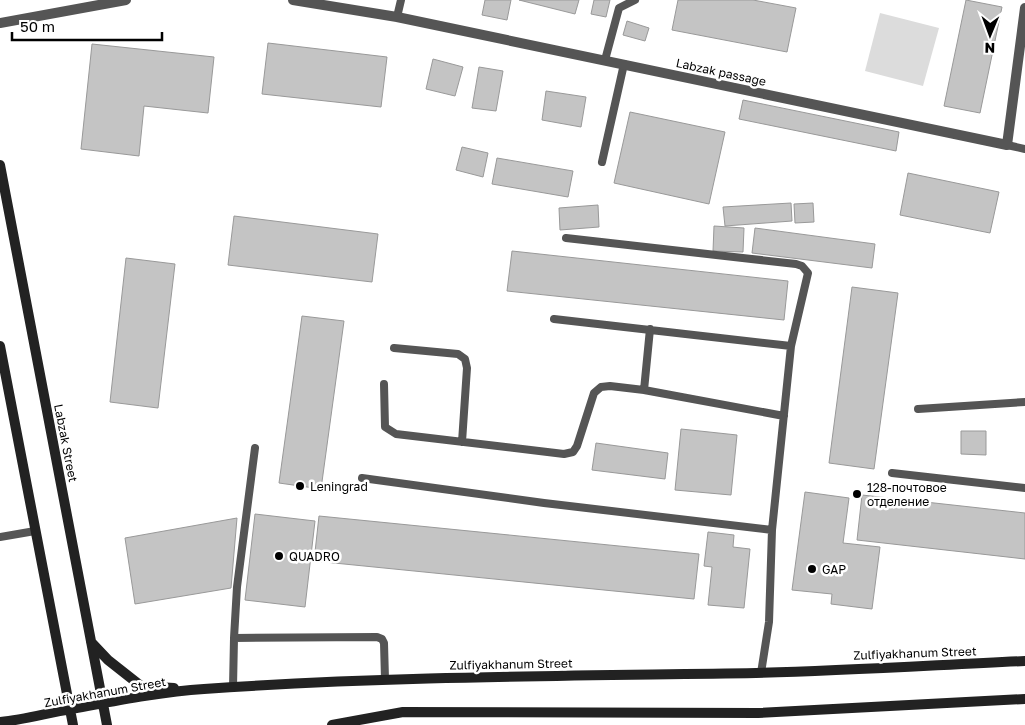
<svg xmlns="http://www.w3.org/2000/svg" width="1025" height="725" font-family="'Golos Text',sans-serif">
	<rect width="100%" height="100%" fill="#fff"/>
	<path fill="#dcdcdc" d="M880 13 939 28 923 86 865 71Z"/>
	<path fill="#c4c4c4" stroke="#999" d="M485 0H511L507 20 482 15Z
		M519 0H579L575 14Z
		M594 0H610L606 17 591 14Z
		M678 0H753L796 8 787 52 672 30Z
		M966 0 1002 7 980 113 944 106Z
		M627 21 649 28 645 41 623 35Z
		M268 43 387 57 381 107 262 94Z
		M92 44 214 57 208 113 144 106 139 156 81 149Z
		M433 59 463 67 455 96 426 89Z
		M479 67 503 71 496 111 472 108Z
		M546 91 586 97 581 127 542 120Z
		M743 100 899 132 896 151 739 119Z
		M630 112 725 132 709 204 614 183Z
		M462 147 488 153 483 177 456 170Z
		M497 158 573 171 568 197 492 184Z
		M908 173 999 192 990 233 900 215Z
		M791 203 792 221 725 226 723 207Z
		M813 203 814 222 795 223 794 204Z
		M598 205 599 227 560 230 559 208Z
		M234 216 378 234 372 282 228 265Z
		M714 226 744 228 743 252 713 251Z
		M755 228 875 244 872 268 752 253Z
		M512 251 788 281 784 320 507 291Z
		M126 258 175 264 158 408 110 402Z
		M852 287 898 293 874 469 829 463Z
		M302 316 344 321 321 489 279 483Z
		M681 429 737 435 731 495 675 490Z
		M961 431H986V455L961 454Z
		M596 443 668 453 665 479 592 470Z
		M805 492 849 498 843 543 880 547 872 609 831 604 832 594 792 590Z
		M862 495 1025 513V559L857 540Z
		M255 514 315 521 305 607 245 600Z
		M319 516 699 554 694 599 314 561Z
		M237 518 231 588 135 604 125 538Z
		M708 532 734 535 733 547 750 549 744 608 708 605 712 567 704 566Z"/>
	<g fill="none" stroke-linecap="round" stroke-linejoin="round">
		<path stroke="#555" stroke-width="8" d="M397 17 401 0
			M605 60 619 8 635 0
			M1007 145 1025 149
			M602 162 624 64
			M566 238 796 264 802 266 808 273 791 346 772 530 769 622 761 673
			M554 319 791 346
			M394 348 458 354 465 359 467 368 462 442
			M384 384 385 427 396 434 564 454 573 452 577 446 594 393 601 387 610 386 644 390 784 416
			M644 390 650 329
			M918 409 1025 402
			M255 448 237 587 234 638 377 637 382 639 384 643 385 679
			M892 473 1025 488
			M362 478 544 503 772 530
			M0 537 35 531
			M233 687 234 638"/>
		<path stroke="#555" stroke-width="10" d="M293 0 397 17 1007 145 1025 8
			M0 23 126 0"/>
		<path stroke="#222" stroke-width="10" d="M0 165 107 725
			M0 346 73 725
			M91 642 108 660 141 686 174 688
			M0 722C24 720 47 713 71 709 115 701 160 692 204 689 388 676 572 676 756 673 846 671 936 665 1025 661
			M332 725 403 712 758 713 1025 699"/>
	</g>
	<g fill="#000" stroke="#fff" stroke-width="2">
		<circle cx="300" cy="486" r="5"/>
		<circle cx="857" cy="494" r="5"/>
		<circle cx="279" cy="556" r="5"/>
		<circle cx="812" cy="569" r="5"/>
	</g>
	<g text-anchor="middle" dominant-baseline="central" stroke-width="5" stroke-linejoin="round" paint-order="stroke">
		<g font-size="12" fill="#000" stroke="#fff">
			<text transform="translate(721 72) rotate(12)">Labzak passage</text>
			<text transform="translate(66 443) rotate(79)">Labzak Street</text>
			<text transform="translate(915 653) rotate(-2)">Zulfiyakhanum Street</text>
			<text transform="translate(511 664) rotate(-1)">Zulfiyakhanum Street</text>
			<text transform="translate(105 692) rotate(-10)">Zulfiyakhanum Street</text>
		</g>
		<g font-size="12" fill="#000" stroke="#fff" text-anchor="start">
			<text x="310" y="486">Leningrad</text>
			<text x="867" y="487">128-почтовое<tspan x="867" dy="14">отделение</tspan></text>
			<text x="289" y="556">QUADRO</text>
			<text x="822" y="569">GAP</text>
		</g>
	</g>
	<g transform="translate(990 35) rotate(181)" stroke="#ffffff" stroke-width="4" paint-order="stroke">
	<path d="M0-4L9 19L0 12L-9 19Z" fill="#000000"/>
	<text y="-8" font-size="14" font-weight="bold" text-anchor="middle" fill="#000000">N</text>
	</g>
	<path d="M12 32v8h150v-8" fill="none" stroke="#000000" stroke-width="2.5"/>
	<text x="20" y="32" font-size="15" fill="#000000" stroke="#ffffff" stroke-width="4" paint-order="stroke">50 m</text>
</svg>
